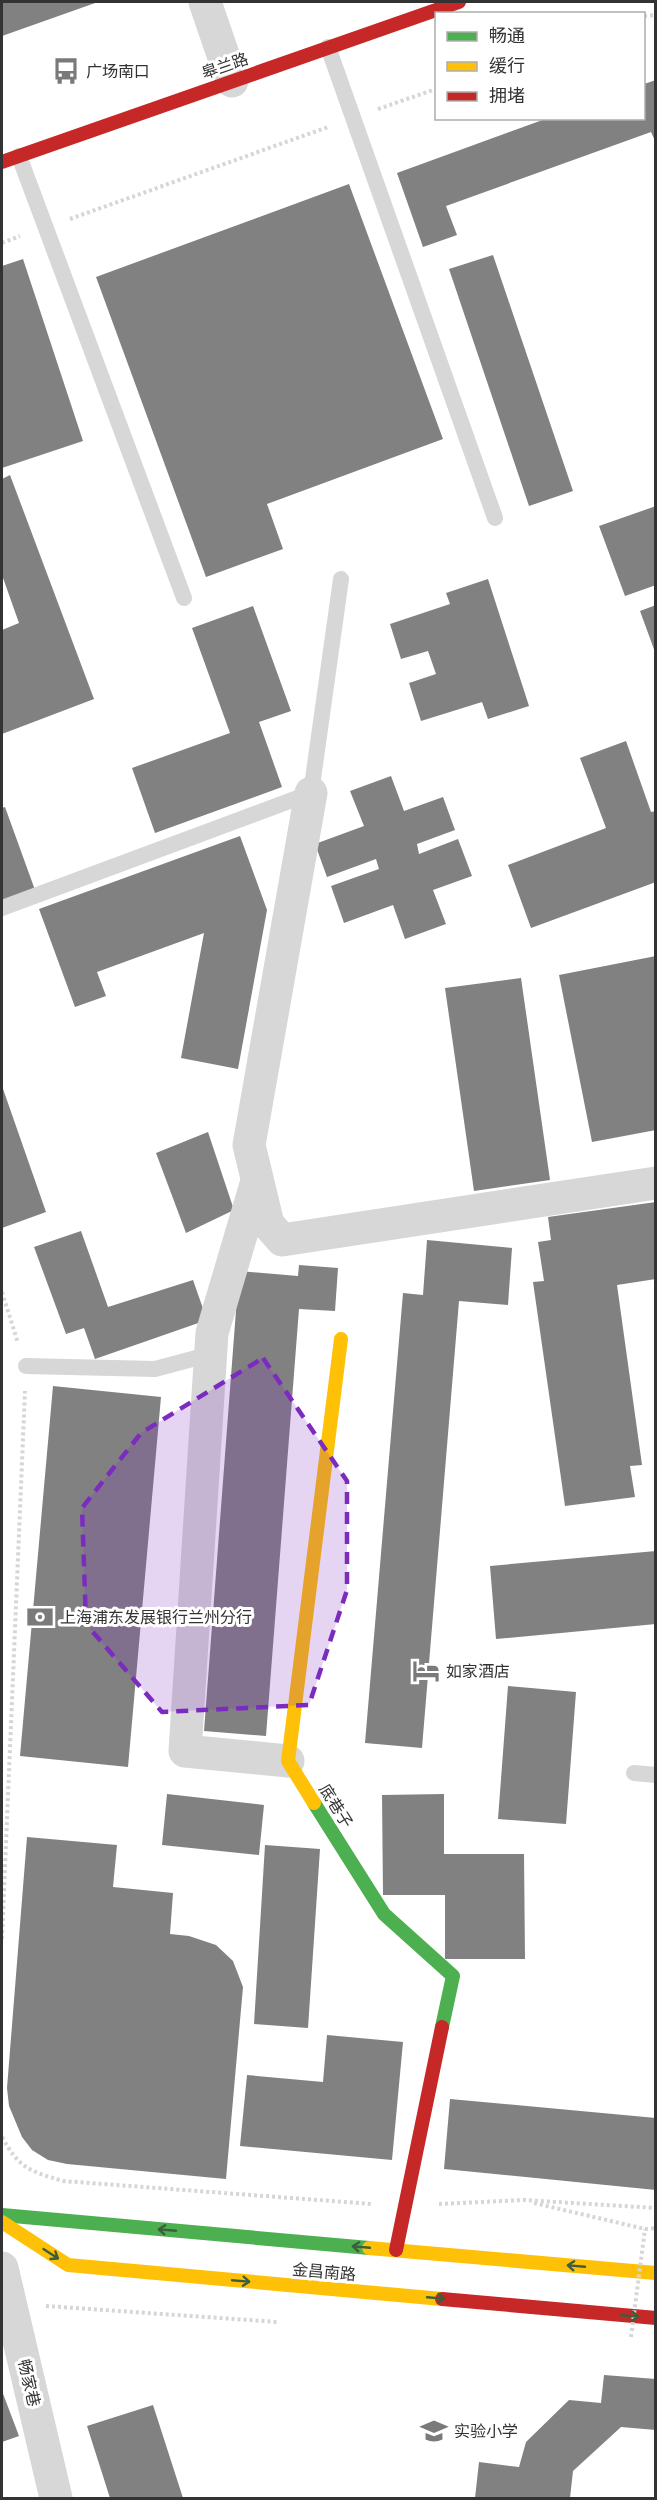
<svg xmlns="http://www.w3.org/2000/svg" width="657" height="2500" font-family="Figtree,'Noto Sans SC',sans-serif">
	<rect width="100%" height="100%" fill="#fff"/>
	<path fill="#818181" d="M2 2H98L2 36Z
		M656 80V143L651 132 446 206 457 235 423 247 397 173 548 118H644V84Z
		M349 184 443 439 267 504 283 549 206 577 96 277Z
		M493 255 573 491 529 506 449 269Z
		M23 259 83 441 2 468V266Z
		M10 475 94 699 2 734V630L19 623 2 575V479Z
		M656 506V585L625 596 599 526Z
		M488 579 529 706 488 719 482 702 421 721 409 683 436 674 428 651 401 659 390 624 450 604 446 593Z
		M656 605V652H655L640 611Z
		M253 606 291 711 259 722 282 787 155 833 132 768 230 733 192 628Z
		M626 741 651 812 656 811V882L531 928 508 865 606 828 580 758Z
		M391 776 404 811 443 797 455 830 417 844 419 854 458 839 472 876 433 890 446 924 405 939 393 905 344 923 331 886 379 869 376 859 327 877 315 844 364 826 350 791Z
		M5 807 35 890 2 902V808Z
		M240 836 267 910 238 1069 181 1058 204 933 97 972 106 996 75 1007 39 909Z
		M656 956V1130L592 1142 559 975Z
		M521 978 550 1180 474 1191 445 988Z
		M2 1086 46 1212 2 1228Z
		M208 1132 234 1210 186 1233 156 1153Z
		M656 1202V1279L617 1285 642 1465 630 1466 635 1497 565 1506 533 1282 544 1281 538 1242 551 1240 548 1217Z
		M81 1231 108 1307 193 1280 207 1320 95 1359 84 1328 66 1334 34 1247Z
		M427 1240 512 1248 508 1305 459 1301 422 1748 365 1743 403 1293 423 1295Z
		M299 1265 338 1268 335 1311 299 1309 266 1736 204 1731 239 1271 298 1276Z
		M53 1386 161 1397 128 1767 20 1756Z
		M656 1551V1624L496 1639 490 1566Z
		M508 1686 576 1692 566 1824 498 1819Z
		M167 1794 264 1805 259 1855 162 1845Z
		M444 1794V1854H524L525 1959H445V1895H383L382 1795Z
		M27 1837 117 1845 113 1887 173 1893 170 1934 189 1936 216 1945 233 1961 243 1987 226 2179 67 2164 48 2160 32 2150 22 2137 9 2106 7 2088Z
		M265 1845 320 1849 308 2028 254 2024Z
		M327 2035 403 2042 392 2160 240 2146 247 2075 323 2082Z
		M450 2099 656 2118V2190L444 2169Z
		M604 2375 656 2379V2430L621 2427 573 2471 570 2498H475L479 2462 519 2467 526 2442 569 2400 601 2403Z
		M2 2391 19 2436 2 2442Z
		M153 2405 183 2498H110L87 2426Z"/>
	<g fill="none" stroke-linecap="round" stroke-linejoin="round">
		<path stroke="#d6d6d6" stroke-width="4" stroke-dasharray="3 3" stroke-linecap="butt" d="M644 16 656 15
			M378 109 436 89
			M70 219 328 127
			M2 243 20 236
			M2 1292 18 1343
			M2 1939 25 1391
			M2 2137C19 2168 29 2171 63 2181L372 2204
			M534 2203 645 2229 656 2228
			M439 2204 524 2200 656 2208
			M46 2306 278 2322"/>
		<path stroke="#d7d7d7" stroke-width="16" d="M328 47 495 518
			M19 156 184 598
			M2 908 311 793 341 579
			M26 1366 155 1369 211 1354
			M634 1773 656 1775"/>
		<path stroke="#d7d7d7" stroke-width="33" d="M205 2 232 81
			M311 793 249 1145 268 1224 282 1240 656 1183
			M257 1181 212 1333 185 1751 288 1761
			M2 2268 56 2498"/>
		<path stroke="#4caf50" stroke-width="14" d="M314 1803 384 1914 453 1976 442 2027
			M2 2215 369 2248"/>
		<path stroke="#ffc107" stroke-width="14" d="M314 1803 288 1761 341 1339
			M2 2222 68 2265 442 2299
			M369 2248 656 2273"/>
		<path stroke="#c62828" stroke-width="14" d="M2 162 459 2
			M396 2250 442 2027
			M442 2299 656 2318"/>
		<path stroke="#d6d6d6" stroke-width="4" stroke-dasharray="3 3" stroke-linecap="butt" d="M631 2337 645 2229"/>
	</g>
	<defs><path id="oneway-shaft" d="M-6 0H5M1.5-3L5.5 0L1.5 3" fill="none" stroke-width="1.6" stroke-linecap="round" stroke-linejoin="round" transform="scale(1.5)"/></defs>
	<g stroke="#3c5e3d">
		<use href="#oneway-shaft" transform="translate(167 2230) rotate(-175)"/>
		<use href="#oneway-shaft" transform="translate(361 2247) rotate(-175)"/>
		<use href="#oneway-shaft" transform="translate(51 2254) rotate(33)"/>
		<use href="#oneway-shaft" transform="translate(576 2266) rotate(-175)"/>
		<use href="#oneway-shaft" transform="translate(241 2281) rotate(5)"/>
		<use href="#oneway-shaft" transform="translate(436 2298) rotate(5)"/>
		<use href="#oneway-shaft" transform="translate(630 2316) rotate(5)"/>
	</g>
	<path fill="#7b2cbf" fill-opacity="0.2" stroke="#7b2cbf" stroke-width="4.5" stroke-dasharray="12 8" stroke-linejoin="round" d="M263 1358 347 1481V1590L309 1705 162 1712 86 1624 82 1508 141 1433Z"/>
	<defs>
		<symbol id="bus-bare" viewBox="-9 -9 18 18"><path d="M-5-6H5V4H4V6H2V4H-2V6H-4V4H-5ZM-3.5-4V0h7V-4ZM-3.5 1.2v1.5H-2V1.2ZM2 1.2v1.5H3.5V1.2Z" fill="#7a7a7a" stroke="#fff" stroke-width="2.5" paint-order="stroke"/></symbol>
		<symbol id="bank-bare" viewBox="-9 -9 18 18"><path d="M-6-4H6V4H-6ZM0-2.3a2.3 2.3 0 1 0 0 4.6a2.3 2.3 0 1 0 0-4.6Z" fill="#7a7a7a" stroke="#fff" stroke-width="2.5" paint-order="stroke"/></symbol>
		<symbol id="hotel-bare" viewBox="-9 -9 18 18"><path d="M-6-4.5h1.5V1H6V5H4.5V3h-9V5H-6ZM-4 0a1.8 1.8 0 1 1 3.6 0ZM.5 0V-2.5h3Q6-2.5 6 0Z" fill="#7a7a7a" stroke="#fff" stroke-width="2.5" paint-order="stroke"/></symbol>
		<symbol id="school-bare" viewBox="-9 -9 18 18"><path d="M0-5L7-2L0 1L-7-2ZM-4 1L0 2.5L4 1V4Q0 6-4 4Z" fill="#7a7a7a" stroke="#fff" stroke-width="2.5" paint-order="stroke"/></symbol>
	</defs>
	<g fill-rule="evenodd">
		<use href="#bus-bare" x="47" y="52" width="38" height="38"/>
		<use href="#bank-bare" x="21" y="1598" width="38" height="38"/>
		<use href="#hotel-bare" x="407" y="1652" width="38" height="38"/>
		<use href="#school-bare" x="415" y="2412" width="38" height="38"/>
	</g>
	<g text-anchor="middle" dominant-baseline="central" stroke-width="6" stroke-linejoin="round" paint-order="stroke">
		<g font-size="16" fill="#333" stroke="#fff">
			<text transform="translate(225 66) rotate(-19)">皋兰路</text>
			<text transform="translate(336 1806) rotate(58)">底巷子</text>
			<text transform="translate(324 2272) rotate(5)">金昌南路</text>
			<text transform="translate(29 2383) rotate(77)">畅家巷</text>
		</g>
		<g font-size="16" fill="#333" stroke="#fff" text-anchor="start">
			<text x="86" y="71">广场南口</text>
			<text x="60" y="1617">上海浦东发展银行兰州分行</text>
			<text x="446" y="1671">如家酒店</text>
			<text x="454" y="2431">实验小学</text>
		</g>
	</g>
	<rect width="657" height="2500" fill="none" stroke="#333333" stroke-width="6"/>
	<rect x="435" y="12" width="210" height="108" fill="#ffffff" stroke="#adadad" stroke-width="1.5"/>
	<rect x="447" y="32" width="30" height="9" fill="#4caf50" stroke="#adadad" stroke-width="1.5"/>
	<text x="489" y="42" font-size="18" fill="#333333">畅通</text>
	<rect x="447" y="62" width="30" height="9" fill="#ffc107" stroke="#adadad" stroke-width="1.5"/>
	<text x="489" y="72" font-size="18" fill="#333333">缓行</text>
	<rect x="447" y="92" width="30" height="9" fill="#c62828" stroke="#adadad" stroke-width="1.5"/>
	<text x="489" y="102" font-size="18" fill="#333333">拥堵</text>
</svg>
